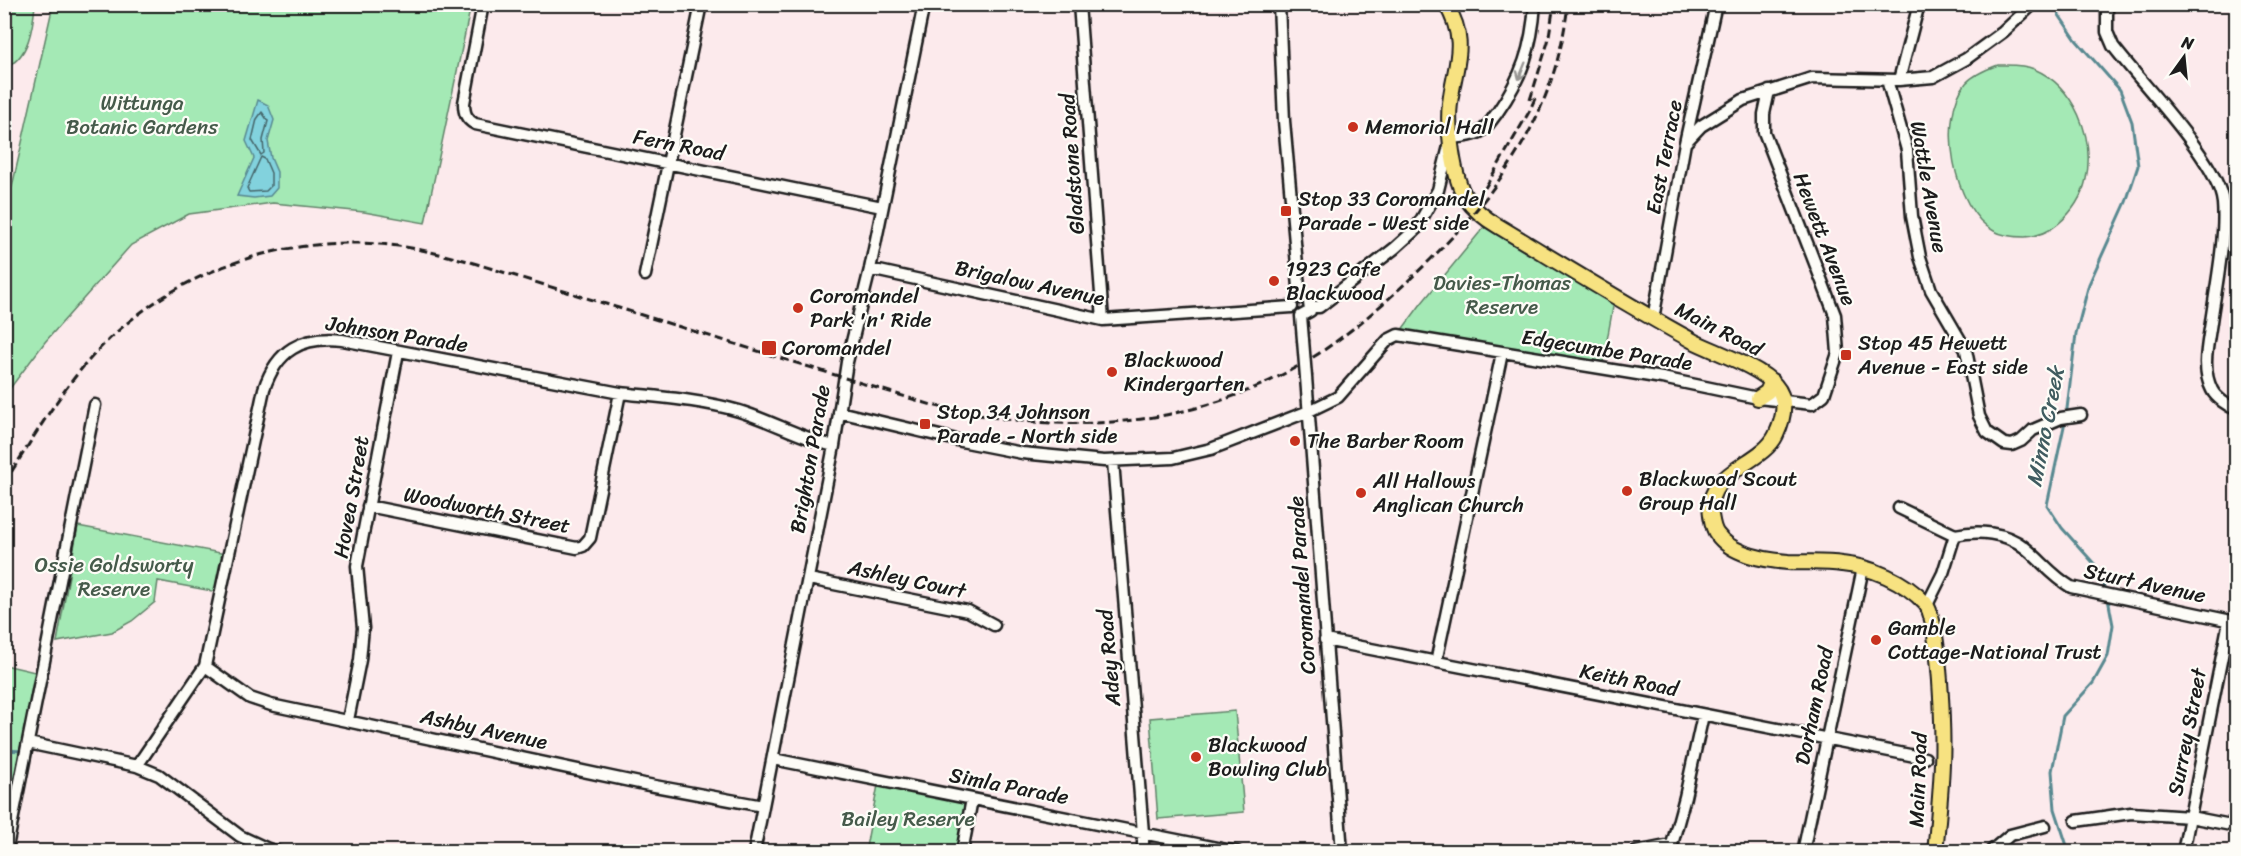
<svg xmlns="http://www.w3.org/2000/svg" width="2241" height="856" font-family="Sriracha,sans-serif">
	<rect width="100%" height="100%" fill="#fceaec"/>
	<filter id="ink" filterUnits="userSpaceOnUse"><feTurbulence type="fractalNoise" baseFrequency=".0167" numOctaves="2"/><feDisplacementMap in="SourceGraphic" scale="12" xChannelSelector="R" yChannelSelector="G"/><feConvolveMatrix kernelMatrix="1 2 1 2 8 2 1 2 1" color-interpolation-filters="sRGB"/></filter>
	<g filter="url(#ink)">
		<path fill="#a4e9b5" stroke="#608268" stroke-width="1.5" d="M5 4 35 5C33 26 29 59 5 67Z
			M53 5H471L425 223 364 212 273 203 189 214 131 245 45 342 8 391 5 382V187H12Z
			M1998 65C2009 65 2023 64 2034 69 2074 86 2095 137 2086 179 2082 198 2072 212 2058 224 2048 233 2037 236 2025 237 2014 237 2003 236 1994 231 1953 209 1937 118 1966 83 1974 74 1987 69 1998 65Z
			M1489 221 1615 296 1602 368 1398 335 1421 304Z
			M78 526 226 554 217 592 158 581 155 602 132 621 112 632 57 642Z
			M5 665 35 672 11 806 5 812Z
			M1235 711 1244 812 1158 819 1150 718Z
			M879 780 972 799 962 851 865 852Z"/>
		<path fill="#82d2dd" stroke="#598990" stroke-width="1.5" d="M258 100 268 105 274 120 268 141 271 158 277 172V188L270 196 254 198 237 196 254 158 246 141Z"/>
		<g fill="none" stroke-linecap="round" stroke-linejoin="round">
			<path stroke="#456569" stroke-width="1.5" d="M262 112 268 121 263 140 264 153 261 155 252 140 257 119Z
				M261 157 265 159 271 173V186L266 191 249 192 247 188Z"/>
			<path stroke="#598990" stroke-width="3" d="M2057 4 2059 15 2076 40 2120 90 2132 122 2138 166 2126 202 2089 284 2076 334 2066 417 2047 505 2062 528 2098 568 2105 590
				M4 750 24 751
				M2069 852 2055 809 2052 771 2063 716 2093 683 2108 656 2113 625 2108 599"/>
			<defs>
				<path id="minor" d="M483 4 464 103C464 113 466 119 475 124L882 207
					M1079 4 1103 320
					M1279 4 1284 121 1300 298
					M2107 4V32L2113 46C2140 82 2219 162 2223 203 2226 238 2216 286 2211 322 2208 344 2201 369 2212 390 2216 398 2228 406 2236 409
					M1887 80 1907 150 1912 216 1920 257 1931 290 1966 350 1979 416 1987 432 2004 444 2012 445 2021 441 2033 430 2061 418 2081 415
					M1899 80 1919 4
					M1685 143 1701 126 1743 100 1812 78 1899 80 1933 77 1966 59 2003 32 2033 4
					M870 269 1103 320 1292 307
					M645 275 701 4
					M1311 307H1319L1395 248 1416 229 1438 190 1451 138C1461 137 1469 137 1478 133 1487 129 1491 120 1497 113 1522 77 1532 48 1535 4
					M1301 316 1310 311 1309 302
					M1301 316 1303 340
					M1653 319 1685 143 1716 4
					M1306 377 1342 852
					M839 412 961 441 1022 453 1104 461 1173 458 1211 449 1309 411 1338 397 1388 340 1398 335 1662 378 1758 398 1812 404 1824 395 1838 353 1835 315 1764 132V114L1769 91
					M1113 461 1143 833V852
					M368 506 577 548 583 546 590 538 620 393
					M1899 508 1955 535
					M1955 535C1978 530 2005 532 2024 547 2041 560 2051 575 2071 587L2236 622
					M809 579 968 611 994 625
					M1927 605 1943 573 1955 535
					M1325 640 1925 758
					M1436 662 1502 353
					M205 666 250 698 271 705 644 784 763 806
					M348 720 360 660 363 628 357 566 398 352
					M28 743 137 766 159 775 240 836 268 849 278 852
					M773 759 1237 852
					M137 766 205 666 264 389C277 350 301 336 342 340L620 393C657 397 703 400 739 411 772 421 800 438 834 446
					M2076 821 2131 813 2190 817 2236 826
					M6 852 95 405
					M754 852 834 446 847 362 870 269 924 4
					M962 852 972 799
					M1636 852 1671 845
					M1670 852 1685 797 1703 715
					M1803 852 1863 568
					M1990 852 2010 835 2045 826
					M2183 852 2229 621"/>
				<path id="major" d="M1446 4C1469 43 1455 63 1450 103 1447 127 1453 178 1466 198 1474 210 1486 219 1498 226 1563 265 1627 305 1693 341 1715 352 1760 367 1775 385 1788 400 1784 418 1776 435 1762 465 1704 471 1711 515 1712 521 1713 529 1717 534 1732 555 1764 560 1788 562 1806 563 1824 561 1842 564 1872 567 1904 581 1925 603 1940 619 1944 737 1942 763 1941 793 1938 822 1935 852
					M1758 398 1767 392 1772 381"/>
			</defs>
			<use href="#minor" stroke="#1c1c1c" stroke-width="15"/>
			<use href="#major" stroke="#1c1c1c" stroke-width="18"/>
			<use href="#minor" stroke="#fdfcf7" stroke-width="10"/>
			<use href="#major" stroke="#f7e281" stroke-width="14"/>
			<path stroke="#1c1c1c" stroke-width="3" stroke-dasharray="9 4.5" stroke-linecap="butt" d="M1530 100 1548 42 1554 4
				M1485 188 1529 112 1537 94
				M4 483C32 441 56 397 90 359 163 277 270 236 379 244 408 246 436 253 464 260L932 405C1066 439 1206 429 1324 350 1362 324 1398 291 1431 259 1504 186 1556 110 1568 4"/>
			<defs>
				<path id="minor-bridge" d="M1303 340 1306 377"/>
			</defs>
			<use href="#minor-bridge" stroke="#1c1c1c" stroke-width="15" stroke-linecap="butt"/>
			<use href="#minor-bridge" stroke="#fdfcf7" stroke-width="10"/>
		</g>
		<defs><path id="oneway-shaft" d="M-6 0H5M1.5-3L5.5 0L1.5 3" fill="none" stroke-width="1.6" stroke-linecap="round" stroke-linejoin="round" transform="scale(1.5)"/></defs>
		<use stroke="#989794" href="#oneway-shaft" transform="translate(1522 71) rotate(112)"/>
	</g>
	<g fill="#c8321e" stroke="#fdfcf7" stroke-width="2">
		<circle cx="1353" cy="127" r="6"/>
		<rect x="1280" y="205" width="12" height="12" rx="3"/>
		<circle cx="1274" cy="281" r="6"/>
		<circle cx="798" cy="308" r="6"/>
		<rect x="761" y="340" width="16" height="16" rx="3"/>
		<rect x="1840" y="349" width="12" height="12" rx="3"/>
		<circle cx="1112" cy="372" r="6"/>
		<rect x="919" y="418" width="12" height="12" rx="3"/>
		<circle cx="1295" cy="441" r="6"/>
		<circle cx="1627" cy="491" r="6"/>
		<circle cx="1361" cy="493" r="6"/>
		<circle cx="1876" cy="640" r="6"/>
		<circle cx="1196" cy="757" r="6"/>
	</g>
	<g text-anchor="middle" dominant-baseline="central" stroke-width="4.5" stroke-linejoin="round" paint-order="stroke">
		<g font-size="21" fill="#455a4a" stroke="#fdfcf7">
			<text x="142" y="103">Wittunga<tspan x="142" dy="24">Botanic Gardens</tspan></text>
			<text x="1502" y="283">Davies-Thomas<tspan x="1502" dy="24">Reserve</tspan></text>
			<text x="114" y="565">Ossie Goldsworty<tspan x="114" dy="24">Reserve</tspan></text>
			<text x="908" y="819">Bailey Reserve</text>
		</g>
		<g font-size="21" fill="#1c1c1c" stroke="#fdfcf7" text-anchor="start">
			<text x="1365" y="127">Memorial Hall</text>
			<text x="1298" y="199">Stop 33 Coromandel<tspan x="1298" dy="24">Parade - West side</tspan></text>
			<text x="1286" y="269">1923 Cafe<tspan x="1286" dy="24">Blackwood</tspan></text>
			<text x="810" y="296">Coromandel<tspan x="810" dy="24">Park 'n' Ride</tspan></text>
			<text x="1858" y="343">Stop 45 Hewett<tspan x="1858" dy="24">Avenue - East side</tspan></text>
			<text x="782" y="348">Coromandel</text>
			<text x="1124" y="360">Blackwood<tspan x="1124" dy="24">Kindergarten</tspan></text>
			<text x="937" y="412">Stop 34 Johnson<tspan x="937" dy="24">Parade - North side</tspan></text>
			<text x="1307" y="441">The Barber Room</text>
			<text x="1639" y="479">Blackwood Scout<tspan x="1639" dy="24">Group Hall</tspan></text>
			<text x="1373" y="481">All Hallows<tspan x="1373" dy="24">Anglican Church</tspan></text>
			<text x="1888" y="628">Gamble<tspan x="1888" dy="24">Cottage-National Trust</tspan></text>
			<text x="1208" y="745">Blackwood<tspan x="1208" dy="24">Bowling Club</tspan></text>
		</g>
		<g font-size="21" fill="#1c1c1c" stroke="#fdfcf7">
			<text transform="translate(679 145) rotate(11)">Fern Road</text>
			<text transform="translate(1664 157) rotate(-79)">East Terrace</text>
			<text transform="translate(1072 164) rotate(-94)">Gladstone Road</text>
			<text transform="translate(1929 187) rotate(80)">Wattle Avenue</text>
			<text transform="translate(1825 239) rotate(69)">Hewett Avenue</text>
			<text transform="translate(1030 283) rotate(12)">Brigalow Avenue</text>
			<text transform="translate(1719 329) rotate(27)">Main Road</text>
			<text transform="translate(397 334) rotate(9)">Johnson Parade</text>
			<text transform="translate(1607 350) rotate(9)">Edgecumbe Parade</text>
			<text transform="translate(810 459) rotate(-80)">Brighton Parade</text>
			<text transform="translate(351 497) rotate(-80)">Hovea Street</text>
			<text transform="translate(487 510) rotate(11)">Woodworth Street</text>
			<text transform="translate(907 579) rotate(12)">Ashley Court</text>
			<text transform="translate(2145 583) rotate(12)">Sturt Avenue</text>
			<text transform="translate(1302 585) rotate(-94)">Coromandel Parade</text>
			<text transform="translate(1109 658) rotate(-95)">Adey Road</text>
			<text transform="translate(1629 680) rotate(11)">Keith Road</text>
			<text transform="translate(1814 706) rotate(-78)">Dorham Road</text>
			<text transform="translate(484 729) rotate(12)">Ashby Avenue</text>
			<text transform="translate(2187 732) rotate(-79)">Surrey Street</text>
			<text transform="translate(1918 780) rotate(-88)">Main Road</text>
			<text transform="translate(1009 786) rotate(11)">Simla Parade</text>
		</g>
		<g font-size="22" font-style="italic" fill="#405c60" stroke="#fdfcf7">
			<text transform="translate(2045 427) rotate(-79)">Minno Creek</text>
		</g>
	</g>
	<rect width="2241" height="856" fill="none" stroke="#fdfcf7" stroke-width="24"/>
	<rect x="12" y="12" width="2217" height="832" fill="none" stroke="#1c1c1c" stroke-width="2" filter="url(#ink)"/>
	<g transform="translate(2184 57) rotate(15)" stroke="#fdfcf7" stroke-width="4.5" paint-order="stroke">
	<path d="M0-4.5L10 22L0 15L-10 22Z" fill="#1c1c1c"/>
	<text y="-9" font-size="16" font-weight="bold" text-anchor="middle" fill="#1c1c1c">N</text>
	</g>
</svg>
